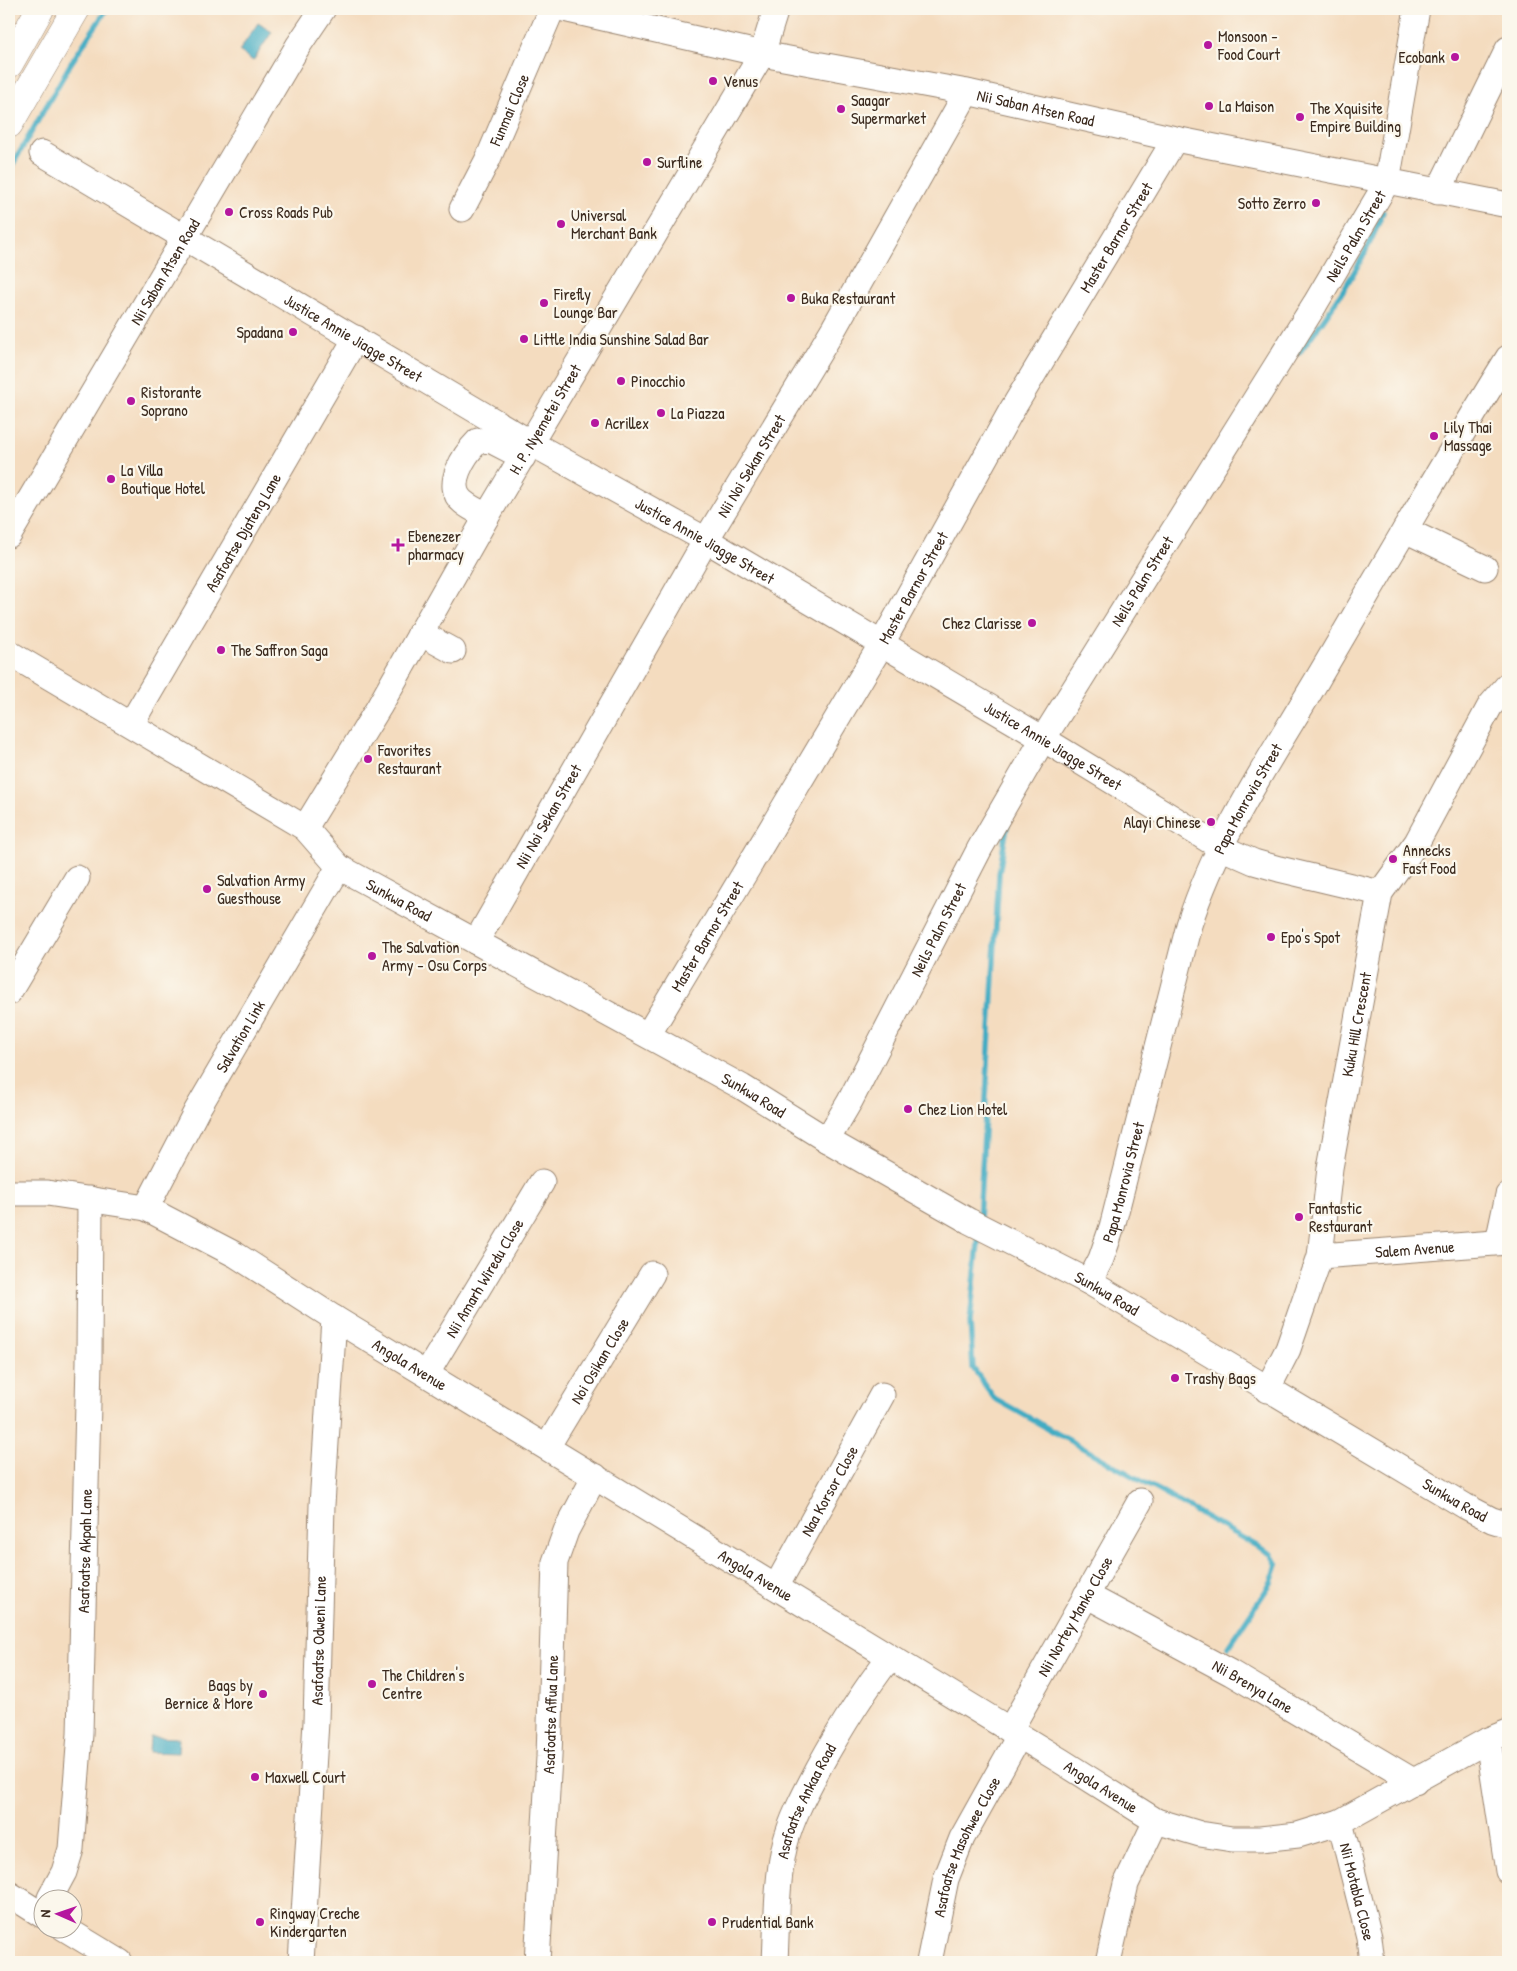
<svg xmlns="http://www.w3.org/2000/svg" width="1517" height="1971" font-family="'Patrick Hand',sans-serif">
	<rect width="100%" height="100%" fill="#fbf7ec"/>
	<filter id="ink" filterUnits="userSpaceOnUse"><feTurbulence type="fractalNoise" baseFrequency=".02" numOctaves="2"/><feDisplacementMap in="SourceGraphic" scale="10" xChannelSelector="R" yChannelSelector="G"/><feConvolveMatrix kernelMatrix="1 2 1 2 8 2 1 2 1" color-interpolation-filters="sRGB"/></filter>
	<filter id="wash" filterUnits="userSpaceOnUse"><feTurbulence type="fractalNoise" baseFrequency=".0096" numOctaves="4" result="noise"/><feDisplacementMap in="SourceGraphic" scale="20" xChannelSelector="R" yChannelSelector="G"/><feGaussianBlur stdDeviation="1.12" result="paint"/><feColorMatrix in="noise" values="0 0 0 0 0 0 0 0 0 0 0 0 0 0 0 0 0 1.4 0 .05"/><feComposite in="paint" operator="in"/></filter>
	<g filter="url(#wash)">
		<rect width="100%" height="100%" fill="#f4dcbf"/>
		<path fill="#43acc3" stroke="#3f6b70" d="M258 23 272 32 253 61 239 51Z
			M150 1737 179 1738 178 1753 149 1752Z"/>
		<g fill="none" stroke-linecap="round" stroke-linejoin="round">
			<path stroke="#43acc3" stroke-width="5.5" d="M9 171 71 63 107 9
				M1299 353C1334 306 1362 267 1383 212
				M979 1220 999 874 1008 820
				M979 1234 970 1322 973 1368 994 1398 1271 1554 1277 1565 1271 1583 1228 1647"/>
		</g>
	</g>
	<g filter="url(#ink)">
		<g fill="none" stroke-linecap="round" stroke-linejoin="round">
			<defs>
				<g id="minor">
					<path id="s1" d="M564 9 762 54 967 92 1175 139 1508 205"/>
					<path id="s2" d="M42 153 531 443 706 540 1045 740 1220 847 1254 862 1279 869 1380 893"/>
					<path d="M1438 192 1508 49"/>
					<path id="s3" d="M462 209 488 159 552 9"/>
					<path d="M487 516C479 512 470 508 463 502 443 486 465 454 478 441L490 440 523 457"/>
					<path d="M1405 530 1485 568"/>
					<path id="s4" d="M9 535 298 46 323 9"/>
					<path d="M420 633 453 651"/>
					<path id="s5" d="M9 653 305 828 339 867 742 1087 827 1140 969 1221 1089 1282 1465 1506 1492 1520 1508 1525"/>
					<path id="s6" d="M131 724 356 338"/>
					<path id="s7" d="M305 828 379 707 487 516 762 54 776 9"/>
					<path id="s8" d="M476 942 706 540 834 328 967 92"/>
					<path d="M9 992 77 878"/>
					<path id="s9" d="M648 1035 881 645 1010 413 1175 139"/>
					<path id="s10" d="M827 1140 850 1101 980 848 1043 739 1315 304 1387 182 1417 9"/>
					<path id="s11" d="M9 1193H47L146 1208 236 1255 334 1318 1061 1761 1156 1821 1200 1834 1232 1839H1260L1298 1835 1340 1822 1488 1740 1508 1732"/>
					<path id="s12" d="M146 1208 197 1110 339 867"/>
					<path d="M1498 1242 1508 1195"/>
					<path id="s13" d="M1320 1256 1508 1242"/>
					<path id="s14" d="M1089 1282 1101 1259 1112 1227 1189 925C1217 837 1270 759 1317 680 1380 573 1442 464 1508 358"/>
					<path id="s15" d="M427 1373 542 1182"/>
					<path id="s16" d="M1267 1390 1288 1349 1320 1256 1330 1168 1380 893 1417 842 1490 706 1508 685"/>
					<path id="s17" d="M547 1447 652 1274"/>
					<path id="s18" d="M776 1587 882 1395"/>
					<path id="s19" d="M1086 1595 1231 1673 1415 1782"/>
					<path id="s20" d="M1010 1730 1140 1501"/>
					<path d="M1488 1740 1508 1871"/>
					<path id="s21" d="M1340 1822 1369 1937 1372 1962"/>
					<path d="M9 1894 42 1915"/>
					<path id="s22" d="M50 1898 64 1872 71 1849 80 1734 89 1362 90 1199"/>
					<path d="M64 1928 120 1962"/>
					<path id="s23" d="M301 1962 316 1722 322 1505 334 1318"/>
					<path id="s24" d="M537 1962 549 1757 555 1562 566 1531 595 1476"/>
					<path id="s25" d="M775 1962C777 1924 776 1882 785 1844 792 1817 806 1792 819 1767 840 1729 862 1693 889 1658"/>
					<path id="s26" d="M929 1962 946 1879 962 1838 1019 1736"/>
					<path d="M1108 1962 1126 1884 1156 1821"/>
				</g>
				<path id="major" d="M9 64 40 9
					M9 124 76 9"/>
			</defs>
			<use href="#minor" stroke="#98836e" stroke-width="27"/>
			<use href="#major" stroke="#98836e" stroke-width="29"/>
			<use href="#minor" stroke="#fff" stroke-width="25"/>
			<use href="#major" stroke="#fff" stroke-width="28"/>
		</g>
	</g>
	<g fill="#b5179e" stroke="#fbf7ec" stroke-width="2">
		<circle cx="1208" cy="45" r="5"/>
		<circle cx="1455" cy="57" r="5"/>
		<circle cx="713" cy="81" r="5"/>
		<circle cx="1209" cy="106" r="5"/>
		<circle cx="841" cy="109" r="5"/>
		<circle cx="1300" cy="117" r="5"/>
		<circle cx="647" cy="162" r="5"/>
		<circle cx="1316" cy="203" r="5"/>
		<circle cx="229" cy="212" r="5"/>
		<circle cx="561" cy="224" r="5"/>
		<circle cx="791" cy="298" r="5"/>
		<circle cx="544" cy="303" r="5"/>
		<circle cx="293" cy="332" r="5"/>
		<circle cx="524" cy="339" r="5"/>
		<circle cx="621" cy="381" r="5"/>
		<circle cx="131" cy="401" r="5"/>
		<circle cx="661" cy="413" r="5"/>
		<circle cx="595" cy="423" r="5"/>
		<circle cx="1434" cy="436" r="5"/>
		<circle cx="111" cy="479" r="5"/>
		<path d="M395.5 537.5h5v5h5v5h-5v5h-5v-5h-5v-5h5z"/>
		<circle cx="1032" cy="623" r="5"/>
		<circle cx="221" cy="650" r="5"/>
		<circle cx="368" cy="759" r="5"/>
		<circle cx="1211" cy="822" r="5"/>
		<circle cx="1393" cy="859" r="5"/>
		<circle cx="207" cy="889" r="5"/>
		<circle cx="1271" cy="937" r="5"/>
		<circle cx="372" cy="956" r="5"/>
		<circle cx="908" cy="1109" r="5"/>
		<circle cx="1299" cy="1217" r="5"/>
		<circle cx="1175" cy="1378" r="5"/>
		<circle cx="372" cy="1684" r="5"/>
		<circle cx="263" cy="1694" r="5"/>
		<circle cx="255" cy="1777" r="5"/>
		<circle cx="260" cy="1922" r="5"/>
		<circle cx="712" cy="1922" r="5"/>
	</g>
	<g text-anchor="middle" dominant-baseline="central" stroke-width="4.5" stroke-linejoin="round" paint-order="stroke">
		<g font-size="16" fill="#3b2a1e" stroke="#fbf7ec" text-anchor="start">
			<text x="1218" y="36">Monsoon -<tspan x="1218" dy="18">Food Court</tspan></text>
			<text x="1445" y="57" text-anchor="end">Ecobank</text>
			<text x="723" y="81">Venus</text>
			<text x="851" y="100">Saagar<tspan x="851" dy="18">Supermarket</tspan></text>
			<text x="1219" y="106">La Maison</text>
			<text x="1310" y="108">The Xquisite<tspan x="1310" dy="18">Empire Building</tspan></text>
			<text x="657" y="162">Surfline</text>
			<text x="1306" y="203" text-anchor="end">Sotto Zerro</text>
			<text x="239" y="212">Cross Roads Pub</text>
			<text x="571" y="215">Universal<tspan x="571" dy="18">Merchant Bank</tspan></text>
			<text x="554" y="294">Firefly<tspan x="554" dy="18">Lounge Bar</tspan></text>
			<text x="801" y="298">Buka Restaurant</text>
			<text x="283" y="332" text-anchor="end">Spadana</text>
			<text x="534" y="339">Little India Sunshine Salad Bar</text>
			<text x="631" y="381">Pinocchio</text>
			<text x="141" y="392">Ristorante<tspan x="141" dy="18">Soprano</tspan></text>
			<text x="671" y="413">La Piazza</text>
			<text x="605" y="423">Acrillex</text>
			<text x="1444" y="427">Lily Thai<tspan x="1444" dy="18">Massage</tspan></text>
			<text x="121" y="470">La Villa<tspan x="121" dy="18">Boutique Hotel</tspan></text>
			<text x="408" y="536">Ebenezer<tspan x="408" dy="18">pharmacy</tspan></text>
			<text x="1022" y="623" text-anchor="end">Chez Clarisse</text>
			<text x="231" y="650">The Saffron Saga</text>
			<text x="378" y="750">Favorites<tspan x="378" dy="18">Restaurant</tspan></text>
			<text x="1201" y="822" text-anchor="end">Alayi Chinese</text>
			<text x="1403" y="850">Annecks<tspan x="1403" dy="18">Fast Food</tspan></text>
			<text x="217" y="880">Salvation Army<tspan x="217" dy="18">Guesthouse</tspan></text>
			<text x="1281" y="937">Epo's Spot</text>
			<text x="382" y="947">The Salvation<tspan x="382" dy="18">Army - Osu Corps</tspan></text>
			<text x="918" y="1109">Chez Lion Hotel</text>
			<text x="1309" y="1208">Fantastic<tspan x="1309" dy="18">Restaurant</tspan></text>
			<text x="1185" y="1378">Trashy Bags</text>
			<text x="382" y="1675">The Children's<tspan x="382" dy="18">Centre</tspan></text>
			<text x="253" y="1685" text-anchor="end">Bags by<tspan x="253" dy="18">Bernice &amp; More</tspan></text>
			<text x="265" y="1777">Maxwell Court</text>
			<text x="270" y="1913">Ringway Creche<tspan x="270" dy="18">Kindergarten</tspan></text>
			<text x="722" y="1922">Prudential Bank</text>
		</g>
		<g font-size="16" fill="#3b2a1e" stroke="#fbf7ec">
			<text stroke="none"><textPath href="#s1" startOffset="482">Nii Saban Atsen Road</textPath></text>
			<text stroke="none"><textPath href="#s3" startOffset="110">Funmai Close</textPath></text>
			<text stroke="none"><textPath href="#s10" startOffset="1048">Neils Palm Street</textPath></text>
			<text stroke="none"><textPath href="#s9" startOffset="925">Master Barnor Street</textPath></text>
			<text stroke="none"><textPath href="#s4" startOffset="306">Nii Saban Atsen Road</textPath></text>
			<text stroke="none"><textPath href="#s2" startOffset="362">Justice Annie Jiagge Street</textPath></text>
			<text stroke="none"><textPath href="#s7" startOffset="474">H. P. Nyemetei Street</textPath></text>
			<text stroke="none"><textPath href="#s8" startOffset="550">Nii Noi Sekan Street</textPath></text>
			<text stroke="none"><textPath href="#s6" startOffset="222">Asafoatse Djateng Lane</textPath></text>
			<text stroke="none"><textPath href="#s2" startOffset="768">Justice Annie Jiagge Street</textPath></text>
			<text stroke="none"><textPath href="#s10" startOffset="642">Neils Palm Street</textPath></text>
			<text stroke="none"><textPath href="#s9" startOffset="520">Master Barnor Street</textPath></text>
			<text stroke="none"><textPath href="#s2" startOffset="1172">Justice Annie Jiagge Street</textPath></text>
			<text stroke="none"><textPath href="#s14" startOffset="511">Papa Monrovia Street</textPath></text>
			<text stroke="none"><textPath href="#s8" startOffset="145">Nii Noi Sekan Street</textPath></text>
			<text stroke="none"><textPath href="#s5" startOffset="464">Sunkwa Road</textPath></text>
			<text stroke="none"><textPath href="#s10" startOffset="238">Neils Palm Street</textPath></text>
			<text stroke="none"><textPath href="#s9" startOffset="115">Master Barnor Street</textPath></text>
			<text stroke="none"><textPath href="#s16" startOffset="379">Kuku Hill Crescent</textPath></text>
			<text stroke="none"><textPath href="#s12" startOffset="196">Salvation Link</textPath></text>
			<text stroke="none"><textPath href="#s5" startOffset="869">Sunkwa Road</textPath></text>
			<text stroke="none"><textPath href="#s14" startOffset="106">Papa Monrovia Street</textPath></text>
			<text stroke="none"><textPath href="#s13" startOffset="95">Salem Avenue</textPath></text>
			<text stroke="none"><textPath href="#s15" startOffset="111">Nii Amarh Wiredu Close</textPath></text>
			<text stroke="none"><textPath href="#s5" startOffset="1274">Sunkwa Road</textPath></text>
			<text stroke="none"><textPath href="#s17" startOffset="101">Noi Osikan Close</textPath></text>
			<text stroke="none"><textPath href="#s11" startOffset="445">Angola Avenue</textPath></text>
			<text stroke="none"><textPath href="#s18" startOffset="110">Naa Korsor Close</textPath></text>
			<text stroke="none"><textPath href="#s5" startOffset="1679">Sunkwa Road</textPath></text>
			<text stroke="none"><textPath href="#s22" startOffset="352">Asafoatse Akpah Lane</textPath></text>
			<text stroke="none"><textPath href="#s11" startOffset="850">Angola Avenue</textPath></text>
			<text stroke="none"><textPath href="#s20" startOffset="131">Nii Nortey Manko Close</textPath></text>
			<text stroke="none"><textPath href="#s23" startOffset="322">Asafoatse Odweni Lane</textPath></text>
			<text stroke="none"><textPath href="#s19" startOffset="190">Nii Brenya Lane</textPath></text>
			<text stroke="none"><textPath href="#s24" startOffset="248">Asafoatse Affua Lane</textPath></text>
			<text stroke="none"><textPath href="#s11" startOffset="1255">Angola Avenue</textPath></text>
			<text stroke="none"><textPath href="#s25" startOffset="166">Asafoatse Ankaa Road</textPath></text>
			<text stroke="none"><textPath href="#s26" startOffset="122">Asafoatse Masohwee Close</textPath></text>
			<text stroke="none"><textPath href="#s21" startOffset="72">Nii Motabla Close</textPath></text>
		</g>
	</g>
	<rect width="1517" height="1971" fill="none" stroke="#fbf7ec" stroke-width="30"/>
	<g transform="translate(58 1914) rotate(272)"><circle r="24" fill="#fbf7ec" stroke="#aea59a"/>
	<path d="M0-4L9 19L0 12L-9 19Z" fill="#b5179e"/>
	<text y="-8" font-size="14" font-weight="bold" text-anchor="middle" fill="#3b2a1e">N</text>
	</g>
</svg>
